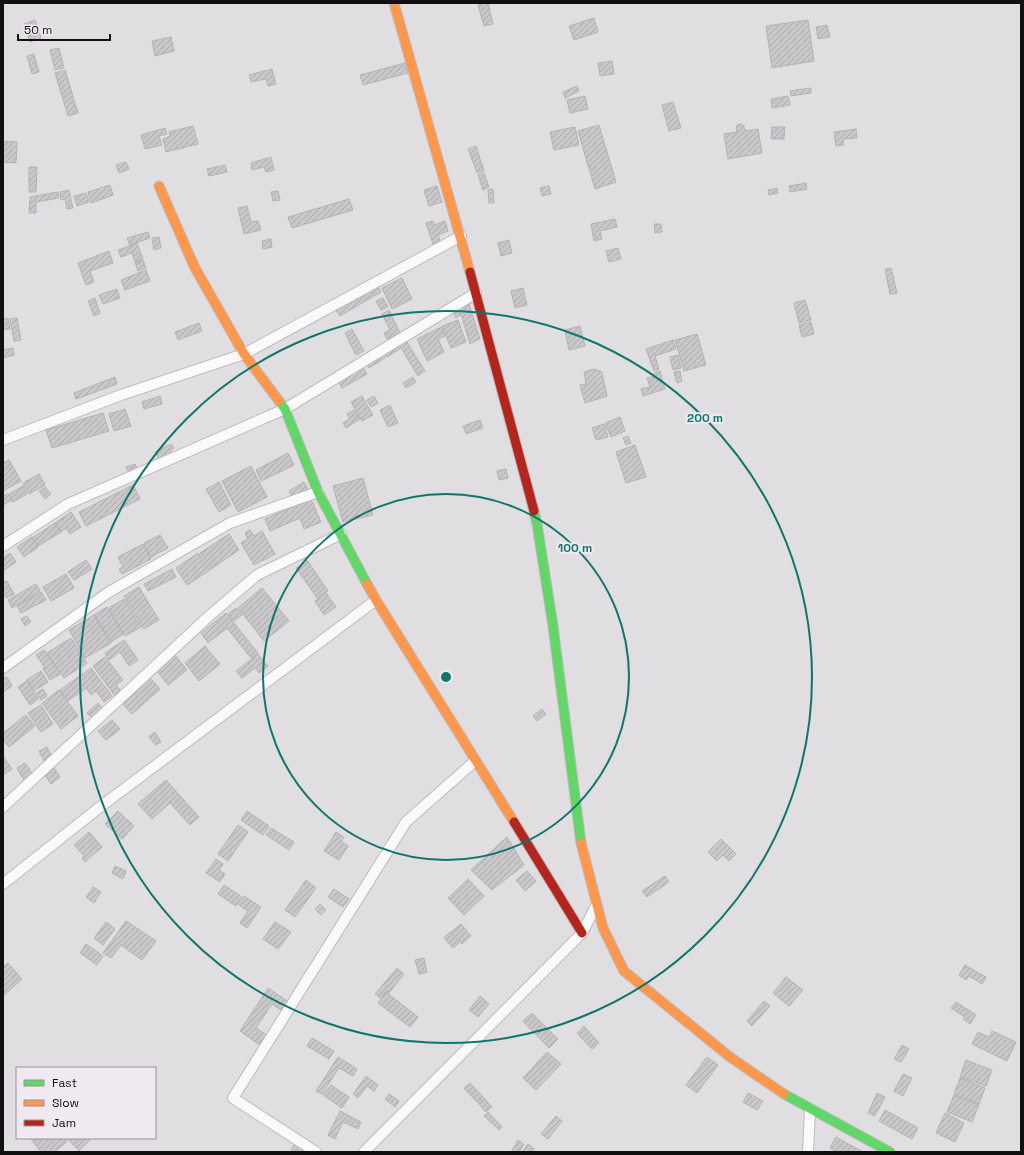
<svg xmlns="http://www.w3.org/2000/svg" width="1024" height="1155" font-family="'Space Grotesk',sans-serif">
	<defs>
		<pattern id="building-hatch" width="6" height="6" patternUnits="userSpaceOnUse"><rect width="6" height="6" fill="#cac7ca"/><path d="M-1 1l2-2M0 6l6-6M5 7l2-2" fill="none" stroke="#acaaac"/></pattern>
	</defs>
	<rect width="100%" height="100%" fill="#e1dee2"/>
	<path fill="url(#building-hatch)" stroke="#b4b2b5" d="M488 3 493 24 484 26 478 5Z
		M594 18 598 32 574 40 569 26Z
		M35 20 41 38 30 42 24 24Z
		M808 20 814 61 772 68 766 26Z
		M827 25 830 37 818 39 816 27Z
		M171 37 174 51 155 56 152 41Z
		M59 48 64 68 55 70 50 50Z
		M34 54 39 72 32 74 27 56Z
		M612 61 614 74 600 76 598 63Z
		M405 63 408 73 363 85 360 75Z
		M272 69 276 84 268 86 266 79 251 82 249 75Z
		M65 70 78 113 68 116 55 73Z
		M577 86 579 91 565 98 563 92Z
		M811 88V93L791 96 790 91Z
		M585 96 588 109 570 113 567 100Z
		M788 96 790 105 772 108 771 99Z
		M673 102 681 128 669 131 662 105Z
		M739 124 743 125 746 131 758 129 762 153 728 159 724 134 737 132 736 127Z
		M599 125 616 182 595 189 578 131Z
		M193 126 198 144 166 152 163 139 170 136 169 132Z
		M575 127 579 145 554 150 550 132Z
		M772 127H785L784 139H771Z
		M165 128 167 134 159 136 162 145 145 149 141 135Z
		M856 129 857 138 843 139 844 145 836 146 834 132Z
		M3 141 17 142 16 163 3 162Z
		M476 146 484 171 477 173 468 149Z
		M271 157 274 170 266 172 264 167 252 170 251 163Z
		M126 162 129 169 119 173 116 165Z
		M225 165 227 172 209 176 207 169Z
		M29 167H37L36 192H29Z
		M484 173 489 187 483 190 478 175Z
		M806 183 807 189 790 192 789 186Z
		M110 185 113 195 91 203 88 192Z
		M437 186 442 202 429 206 424 190Z
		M549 186 551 194 542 196 540 188Z
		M777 188 778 193 769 195 768 190Z
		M493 189 494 203H489L488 190Z
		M69 190 73 208 67 209 65 199 61 200 60 192Z
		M278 191 280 200 273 201 271 192Z
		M58 192 59 198 36 202V213H29L30 197Z
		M86 193 89 202 77 206 74 196Z
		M349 199 353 210 292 228 288 217Z
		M247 206 251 222 258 221 261 230 244 234 238 208Z
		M615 219 617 227 600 231 602 239 594 241 591 224Z
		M433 221 434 225 445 221 448 231 438 235 440 241 433 244 426 223Z
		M654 224H661L662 232 655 233Z
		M148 232 150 238 130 245 127 238Z
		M159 237 161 248 154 250 152 238Z
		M271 239 272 247 263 249 262 241Z
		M509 240 512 253 501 256 498 243Z
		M137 243 143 259 135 262 132 253 121 257 118 250Z
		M618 248 621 259 609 262 606 251Z
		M109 251 113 263 90 271 94 282 86 285 78 263Z
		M143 260 146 268 138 271 135 263Z
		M891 268 897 293 890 294 885 269Z
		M146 270 150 281 125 290 121 280Z
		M402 278 412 299 392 309 382 288Z
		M377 285 381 292 340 316 335 309Z
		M523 288 527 305 515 308 511 291Z
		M117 289 120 298 103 304 99 295Z
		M95 298 100 313 94 316 88 301Z
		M383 298 388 307 381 310 376 301Z
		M805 300 811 320 799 323 794 303Z
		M468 301 480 339 470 344 461 314 456 318 452 310Z
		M389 310 400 333 387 339 384 333 390 330 382 314Z
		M8 318 10 329 3 330V319Z
		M17 318 21 340 14 341 10 319Z
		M458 320 466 342 451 348 442 326Z
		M811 322 814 334 802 337 799 325Z
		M199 323 202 331 178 340 175 332Z
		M580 326 585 346 569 350 565 330Z
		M441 327 445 336 438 339 444 352 427 361 417 339Z
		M352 329 364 351 356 355 345 333Z
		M697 334 706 365 684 371 675 340Z
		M405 339 425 371 418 376 401 348 387 357 384 352Z
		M673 340 676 349 655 356 659 369 654 371 646 349Z
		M13 348 14 355 3 358V350Z
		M382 352 385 358 369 368 365 362Z
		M678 355 681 368 673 370 670 357Z
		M362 365 367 374 342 388 337 379Z
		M594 369 602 372 607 396 585 403 580 385 586 384 584 372Z
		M660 371 665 389 643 396 641 389 650 387 647 378 655 376 654 373Z
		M680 371 682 381 677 383 674 372Z
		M115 377 117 384 76 399 74 393Z
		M413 377 416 382 406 388 403 383Z
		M160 396 162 404 144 409 142 402Z
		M362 396 373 415 362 421 351 402Z
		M374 396 378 403 371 407 367 400Z
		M390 405 398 423 388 427 380 410Z
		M125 409 131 426 114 431 109 414Z
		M354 410 360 419 346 428 343 423 350 419 347 414Z
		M103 413 109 431 52 448 46 430Z
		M620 417 625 431 611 437 605 423Z
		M480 420 483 428 466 434 463 426Z
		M604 424 608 437 596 440 592 428Z
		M628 436 631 443 626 445 623 438Z
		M171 444 174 448 170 450 172 455 160 461 155 452Z
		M635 445 646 477 626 483 616 452Z
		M288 453 294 465 261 481 256 470Z
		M9 460 21 481 3 491V463Z
		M135 464 138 471 129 475 126 467Z
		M251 466 267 497 238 512 222 481Z
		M506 469 508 478 499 480 497 471Z
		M39 474 45 485 29 494 23 483Z
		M363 478 373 515 343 522 333 486Z
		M219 482 231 505 219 512 206 489Z
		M304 482 308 489 293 498 289 491Z
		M133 485 140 499 86 526 79 512Z
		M23 486 27 494 13 502 9 494Z
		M45 487 51 494 45 499 39 491Z
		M8 494 12 500 3 505V496Z
		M311 499 321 522 304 529 300 518 270 531 265 519Z
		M71 512 81 527 70 534 66 528 61 532 55 523Z
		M55 523 61 532 38 546 32 538Z
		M250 530 254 536 262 531 275 554 254 565 241 543 248 539 245 533Z
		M229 534 239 550 211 569 200 553Z
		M160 535 168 548 151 557 144 543Z
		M32 537 38 547 24 557 17 547Z
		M143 544 151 559 122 574 119 569 123 567 118 557Z
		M10 553 16 562 3 571V558Z
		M198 553 210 570 187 585 176 568Z
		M86 560 92 569 74 580 68 572Z
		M307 560 328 591 317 598 296 568Z
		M172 569 176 577 148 591 144 584Z
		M66 574 74 588 51 601 43 587Z
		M7 581 14 594 6 598 3 593V583Z
		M36 584 40 591 12 608 8 600Z
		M139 587 159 620 144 629 124 596Z
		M262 588 289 621 264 641 238 608Z
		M41 592 46 600 21 613 17 606Z
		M326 593 336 607 324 615 315 601Z
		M124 599 141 627 125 636 109 608Z
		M107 607 123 634 111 642 94 615Z
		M236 608 242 615 234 621 228 614Z
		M226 613 258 653 251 658 227 628 208 643 201 633Z
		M94 615 111 643 85 658 69 630Z
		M27 616 31 622 25 626 21 619Z
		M71 638 87 663 64 678 47 653Z
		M124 640 138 660 129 666 120 652 109 660 105 653Z
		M205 646 220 664 199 681 185 663Z
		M44 650 60 674 50 680 43 669 45 668 36 655Z
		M258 654 268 666 259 673 255 668 242 678 236 671Z
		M175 655 187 670 168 685 156 670Z
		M105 657 123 680 116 685 121 691 115 696 93 666Z
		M91 668 112 696 104 702 96 691 91 695 86 688 68 701 60 690Z
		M41 671 48 682 34 691 27 680Z
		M7 677 12 686 3 692V679Z
		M150 678 160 689 132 714 122 703Z
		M27 681 38 699 30 705 18 687Z
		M43 689 47 696 41 700 36 693Z
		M59 690 78 716 61 729 42 703Z
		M98 703 104 710 93 719 87 713Z
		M41 705 53 724 41 732 28 713Z
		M542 709 546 714 537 721 533 716Z
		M26 715 35 726 9 747 3 740V733Z
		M112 720 120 729 106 740 98 731Z
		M155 732 161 742 155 745 149 736Z
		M47 747 52 757 44 761 39 751Z
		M3 756 12 769 3 775Z
		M25 763 32 773 23 779 17 768Z
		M54 768 60 777 51 784 45 775Z
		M166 780 199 817 190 825 170 803 152 819 138 804Z
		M118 811 134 826 122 839 105 824Z
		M247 811 269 826 263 835 241 820Z
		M238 825 248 832 228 861 218 854Z
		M271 828 294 842 289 850 266 835Z
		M89 832 102 847 85 862 82 858 84 856 74 845Z
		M336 832 344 837 341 841 348 846 339 860 324 851Z
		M507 837 524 865 492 890 471 870Z
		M721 839 736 854 729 861 723 855 717 861 708 852Z
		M216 859 223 864 219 870 225 874 220 882 206 873Z
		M115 866 126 871 123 879 112 873Z
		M527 871 536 881 525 891 516 880Z
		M665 876 669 882 647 897 642 891Z
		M468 879 484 896 464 915 448 898Z
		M306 880 316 888 295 917 285 910Z
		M224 885 242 897 236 906 218 894Z
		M93 887 101 892 94 903 86 897Z
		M334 889 349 899 343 907 328 897Z
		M244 896 261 907 247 928 240 923 248 911 239 905Z
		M320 904 326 910 321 915 315 909Z
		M126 921 156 941 142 960 121 945 111 958 103 953Z
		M106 922 115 929 103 945 94 938Z
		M275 922 291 932 278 949 263 939Z
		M461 924 471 936 462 944 451 932Z
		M450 932 459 943 453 948 444 938Z
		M86 944 103 956 97 965 80 953Z
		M424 958 427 972 419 974 415 960Z
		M8 963 22 979 3 996V967Z
		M965 965 986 977 982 984 969 976 966 980 959 975Z
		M397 968 404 974 389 993 386 991 380 998 375 994Z
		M786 977 803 990 789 1006 773 993Z
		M268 988 290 1003 284 1012 272 1004 256 1028 268 1036 261 1046 240 1031Z
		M386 992 418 1017 410 1027 378 1003Z
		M480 996 489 1004 478 1017 469 1010Z
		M764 1001 770 1006 752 1026 747 1021Z
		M956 1002 976 1015 970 1024 963 1019 965 1017 951 1008Z
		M532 1013 558 1039 549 1048 523 1021Z
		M584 1026 599 1043 592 1049 577 1033Z
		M992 1031 1016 1042 1007 1061 972 1044 978 1032 989 1037Z
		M312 1038 334 1051 329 1059 307 1046Z
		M902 1045 909 1049 901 1062 894 1059Z
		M547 1052 561 1064 536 1090 523 1078Z
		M338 1057 357 1069 353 1076 339 1068 322 1094 316 1091Z
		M707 1057 718 1065 697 1093 686 1085Z
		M966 1060 992 1070 986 1086 960 1077Z
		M903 1074 912 1078 903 1096 894 1091Z
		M366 1076 378 1085 374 1091 367 1086 358 1098 353 1094Z
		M960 1078 985 1088 979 1104 954 1094Z
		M470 1083 483 1097 477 1102 464 1088Z
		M331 1085 349 1097 342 1108 323 1095Z
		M748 1093 763 1101 757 1110 743 1102Z
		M877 1093 885 1097 875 1116 868 1113Z
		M389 1094 399 1101 395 1107 385 1099Z
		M954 1095 979 1105 972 1122 947 1112Z
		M484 1098 492 1107 486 1112 478 1103Z
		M885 1110 918 1128 912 1139 879 1121Z
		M340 1111 361 1122 358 1129 343 1122 335 1139 328 1135Z
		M488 1112 502 1127 499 1130 484 1116Z
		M945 1113 964 1123 955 1142 936 1133Z
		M556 1116 562 1121 548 1139 541 1134Z
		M836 1137 863 1152H837L830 1148Z
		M32 1138H64L67 1142 54 1152H41L31 1139Z
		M67 1138H92L79 1151Z
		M518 1140 524 1144 519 1152H511Z
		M295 1143 310 1152H293L291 1151Z
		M528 1144 534 1149 532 1152H522Z"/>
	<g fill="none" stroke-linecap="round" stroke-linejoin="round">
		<defs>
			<path id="street" d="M3 440 121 395 244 354 461 236
				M3 546 68 504 285 409 476 293
				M3 668 109 592 230 523 318 492
				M3 807 208 617 257 575 341 534
				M3 884 100 807 376 600
				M316 1152 233 1098 406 822 475 761
				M364 1152 582 933 596 906
				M808 1152 810 1109"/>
			<path id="fast" d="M279 401 285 409 318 492 367 584
				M534 511 537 524 553 626 581 843
				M784 1094 890 1152"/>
			<path id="slow" d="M394 3 470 272
				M159 186 195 268 244 354 279 401
				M367 584 376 600 514 822
				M581 843 603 928 624 971 730 1057 784 1094"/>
			<path id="jam" d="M470 272 534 511
				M514 822 582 933"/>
		</defs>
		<use href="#street" stroke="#bdbabe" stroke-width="12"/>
		<use href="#fast" stroke="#bdbabe" stroke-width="11"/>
		<use href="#slow" stroke="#bdbabe" stroke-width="11"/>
		<use href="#jam" stroke="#bdbabe" stroke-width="11"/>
		<use href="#street" stroke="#fafafb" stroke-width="10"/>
		<use href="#fast" stroke="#63d668" stroke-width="9"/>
		<use href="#slow" stroke="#ff974d" stroke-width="9"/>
		<use href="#jam" stroke="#b3261e" stroke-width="9"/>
	</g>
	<g fill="none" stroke="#0f766e" stroke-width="2">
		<circle cx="446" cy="677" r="183"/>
		<circle cx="446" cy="677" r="366"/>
	</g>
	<circle cx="446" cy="677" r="6" fill="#0f766e" stroke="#f0e9f1" stroke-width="2"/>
	<g font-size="12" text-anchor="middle" font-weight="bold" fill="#0f766e" stroke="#f0e9f1" stroke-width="4" stroke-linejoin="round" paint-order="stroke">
		<text x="705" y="422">200 m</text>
		<text x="575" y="552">100 m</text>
	</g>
	<rect width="1024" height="1155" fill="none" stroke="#110f12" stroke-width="8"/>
	<rect x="16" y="1067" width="140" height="72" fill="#f0e9f1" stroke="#979298"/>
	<rect x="24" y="1080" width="20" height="6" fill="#63d668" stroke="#979298"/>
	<text x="52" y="1087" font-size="12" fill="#110f12">Fast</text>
	<rect x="24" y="1100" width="20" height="6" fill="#ff974d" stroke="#979298"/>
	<text x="52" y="1107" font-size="12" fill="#110f12">Slow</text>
	<rect x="24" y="1120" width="20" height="6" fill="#b3261e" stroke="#979298"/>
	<text x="52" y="1127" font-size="12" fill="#110f12">Jam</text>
	<path d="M18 34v6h92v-6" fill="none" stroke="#110f12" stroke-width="2"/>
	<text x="24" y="34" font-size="12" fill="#110f12" stroke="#f0e9f1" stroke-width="3" paint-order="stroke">50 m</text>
</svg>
